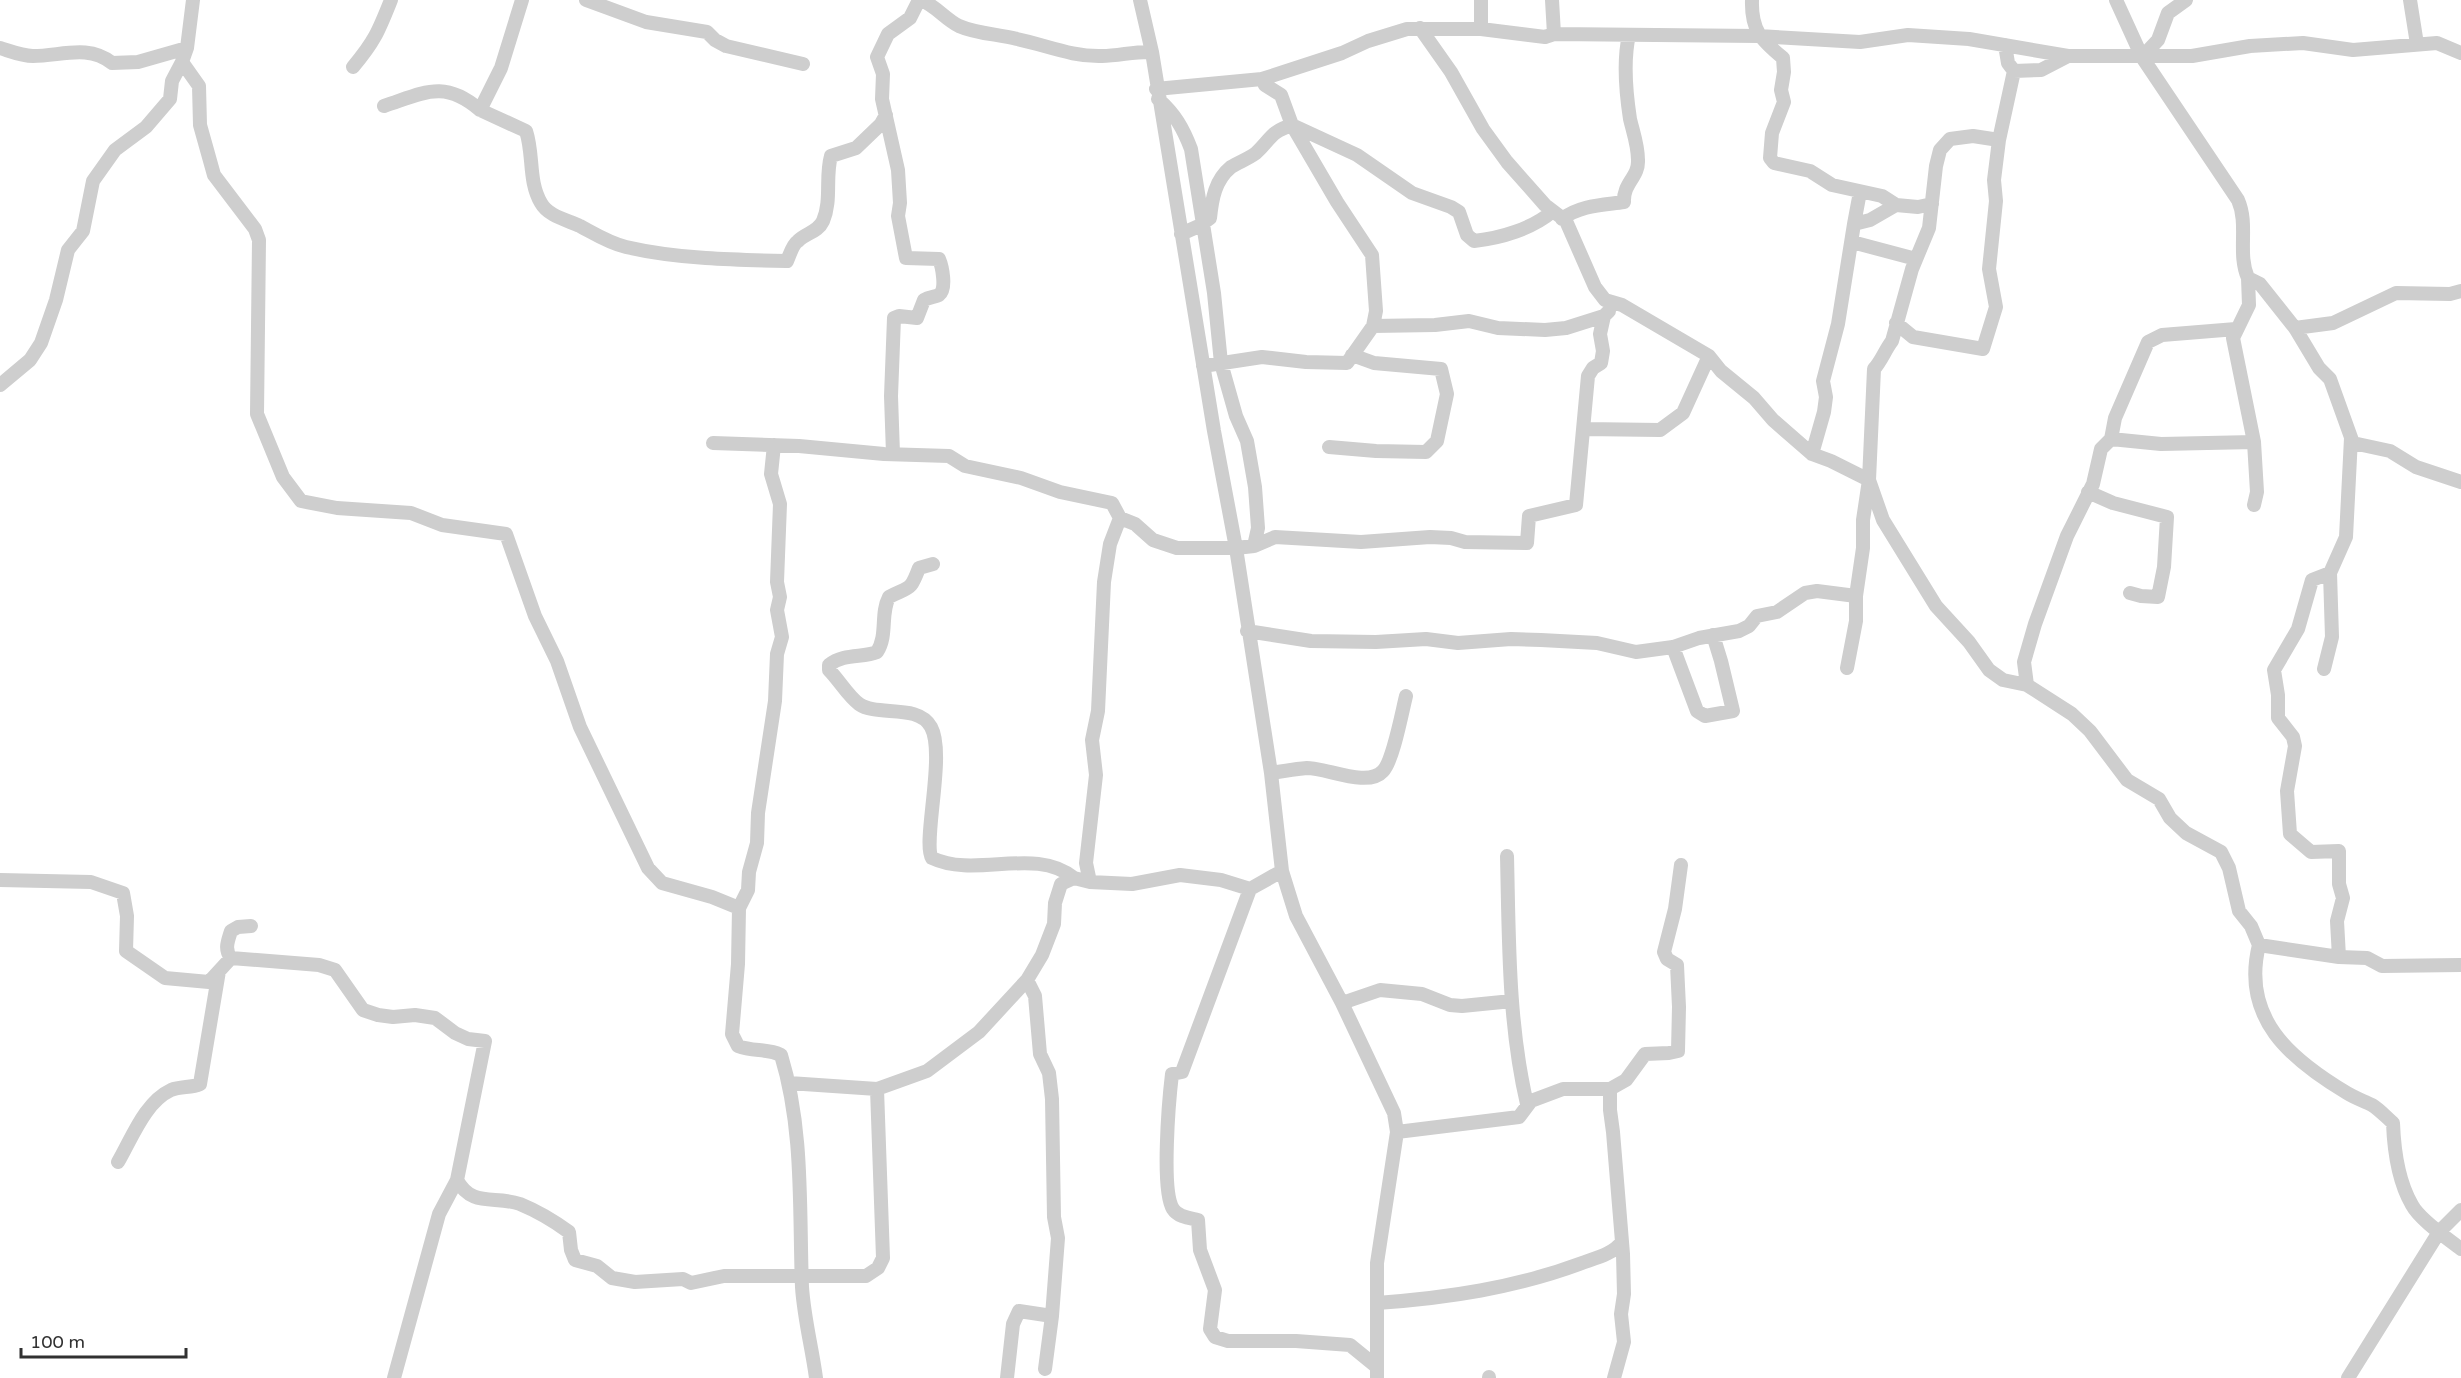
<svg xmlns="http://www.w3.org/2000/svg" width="2461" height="1378" font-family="'Varela Round',sans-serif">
	<rect width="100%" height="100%" fill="#fff"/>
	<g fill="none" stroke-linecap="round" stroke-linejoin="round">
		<path stroke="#cecece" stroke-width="14" d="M193 0 187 48 182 62 199 86 200 125 214 175 255 229 259 240 257 414 283 477 301 501 337 508 411 513 442 525 506 534 535 616 557 661 580 727 648 868 662 883 712 897 739 908 738 964 732 1034 738 1046C753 1052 767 1048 781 1055 804 1130 799 1210 802 1287 804 1318 812 1348 816 1378
			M522 0 501 68 480 110 526 131C534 155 528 181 541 203 548 216 567 220 580 226 595 234 609 243 626 247 678 259 734 260 787 261 790 255 792 245 798 241 806 233 818 232 823 221 832 200 825 177 831 156L856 148 881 124 886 115
			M586 0 646 22 707 32 715 40 726 46 803 64
			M921 0C936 6 945 19 959 26 977 34 998 34 1017 39 1046 45 1072 57 1102 56 1119 56 1135 51 1152 52
			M1140 0 1152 52 1214 431 1236 548 1271 773 1282 871 1296 916 1342 1003 1394 1113 1397 1132 1377 1263V1378
			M1552 0 1554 34
			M1752 0C1751 30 1761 40 1783 58L1784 72 1781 90 1784 102 1772 133 1770 158 1774 163 1810 171 1832 185 1882 196 1896 205
			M2116 0 2142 57 2238 200C2249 225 2237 253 2248 278L2260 284 2295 328 2319 368 2330 379 2353 443 2390 451 2416 467 2461 482
			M2410 0 2417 44
			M1420 28 1451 72 1483 129 1507 162 1545 205 1566 221 1595 287 1605 300 1622 305 1709 356 1721 371 1754 398 1773 420 1812 454 1831 461 1869 480 1883 520 1936 606 1969 642 1989 670 2003 680 2027 685 2072 714 2090 731 2127 780 2159 799 2170 818 2186 833 2221 852 2229 868 2239 911 2251 926 2259 945 2339 957 2367 958 2382 966 2461 965
			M1481 29V0
			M2005 45 2008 63 2014 71
			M0 48C10 51 22 56 33 56 61 56 88 44 112 63L138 62 187 48
			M2142 57 2158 40 2168 13 2186 0
			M353 67C375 41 379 30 391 0
			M1156 89 1262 79 1342 53 1368 41 1407 29H1481L1545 37 1554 34 1758 36 1860 42 1908 35 1969 39 2068 56H2192L2250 46 2303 43 2353 50 2437 43 2461 53
			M1158 99C1175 114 1183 128 1191 149L1214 293 1221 363 1236 416 1247 441 1255 487 1258 528 1254 546
			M384 106C424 93 444 79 480 110
			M1562 219C1580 205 1603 205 1624 202 1623 183 1639 177 1638 160 1638 145 1633 132 1630 119 1626 93 1623 61 1629 35
			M1854 224 1860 192
			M1181 234 1199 226 1210 218C1212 199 1215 180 1231 167 1239 162 1248 159 1256 153 1271 139 1270 132 1292 125L1357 155 1412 193 1451 207 1459 212 1467 235 1474 241C1501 238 1532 229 1553 211
			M1852 242 1916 259
			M1896 323 1913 337 1983 349 1996 307 1989 269 1996 201 1994 180 1999 140
			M1373 326 1435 325 1469 321 1498 328 1545 330 1566 328 1604 316 1609 311
			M2295 328 2333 323 2396 293 2450 294 2461 291
			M1203 366 1262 357 1306 362 1347 363 1373 326 1376 311 1372 255 1337 202 1292 125 1281 95 1265 85 1262 79
			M0 385 30 360 41 343 56 300 68 250 83 231 93 181 115 150 146 127 170 99 172 81 182 62
			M1584 429 1660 430 1683 413 1709 356
			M2111 439 2115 418 2148 342 2162 335 2236 329
			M713 443 799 446 884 454 949 456 965 466 1021 478 1060 492 1112 503 1120 518 1135 524 1153 540 1177 548H1236L1254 546 1275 537 1361 542 1430 537 1451 538 1465 542 1527 543 1529 516 1576 505 1588 376 1593 368 1601 363 1603 351 1600 334 1604 316
			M1329 447 1376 451 1426 452 1437 441 1447 394 1441 369 1374 363 1352 355
			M893 454 891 396 894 318 899 316 917 318 924 300C929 297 935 297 939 295 947 289 942 266 939 259L906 258 898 216 900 203 898 170 882 99 883 74 877 57 888 34 910 18 919 0
			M1812 454 1824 412 1826 397 1823 381 1838 324 1854 224 1870 220 1896 205 1918 207 1932 204
			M2088 492 2113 503 2167 517 2164 567 2158 597 2141 596 2130 593
			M2254 505 2257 492 2254 442
			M933 564 919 568C910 592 910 586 889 597 880 614 888 635 877 652 863 658 844 653 829 665V670C839 680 848 696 859 704 877 717 918 703 931 727 946 754 922 843 932 858 976 879 1035 846 1074 878
			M2330 573 2312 580 2298 629 2274 670 2278 695V718L2293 737 2295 746 2287 791 2290 834 2311 852 2339 851V884L2343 898 2337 921 2339 957
			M1247 631 1311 641 1376 642 1426 639 1458 643 1511 639 1541 640 1597 643 1636 652 1673 647 1699 638 1739 631 1749 626 1757 616 1777 612 1805 593 1817 591 1856 596
			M1673 647 1697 711 1705 716 1733 711 1721 661 1713 635
			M1847 668 1856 621V596L1863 548V520L1869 480 1874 369C1882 360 1885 350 1892 341L1912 269 1929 228 1936 166 1940 150 1950 139 1973 136 1999 140 2014 71 2041 70 2068 56
			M2324 669 2332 637 2330 573 2346 537 2351 438
			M2027 685 2024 662 2035 624 2067 536 2093 484 2101 449 2111 439 2161 444 2254 442 2233 338 2249 305 2248 278
			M1271 773C1283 771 1295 769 1307 768 1327 768 1368 788 1383 771 1393 761 1402 712 1406 696
			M1507 856C1509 939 1508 1023 1527 1104
			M0 880 91 882 123 893 127 916 126 951 165 978 209 982 231 958 319 965 335 970 363 1010 378 1015 393 1017 415 1015 435 1018 455 1033 468 1039 485 1041 457 1180C472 1208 495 1195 520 1204 537 1211 554 1221 569 1232L571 1250 575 1260 597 1266 612 1278 635 1282 683 1279 691 1283 724 1276H866L878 1268 883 1258 877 1089
			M1090 882 1086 863 1096 775 1092 740 1098 711 1104 582 1110 544 1120 518
			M1250 889 1182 1072 1172 1074C1169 1099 1161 1191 1173 1209 1178 1217 1189 1218 1198 1220L1200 1250 1215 1290 1210 1329 1215 1337 1228 1341H1296L1350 1345 1377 1367
			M739 908 748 890 749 872 757 843 758 813 775 701 777 654 782 637 777 610 780 597 777 582 780 504 771 474 774 445
			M2259 945C2241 1018 2290 1059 2347 1093 2355 1098 2364 1101 2372 1105 2380 1110 2386 1117 2393 1123 2394 1150 2398 1181 2412 1205 2420 1220 2447 1238 2461 1249
			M231 958C224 949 228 941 231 931L238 927 251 926
			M1342 1003 1380 990 1422 994 1450 1005 1462 1006 1512 1001
			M789 1083 877 1089 927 1071 979 1032 1027 980 1042 955 1054 924 1055 903 1061 884 1074 878 1090 882 1132 884 1180 875 1221 880 1250 889 1282 871
			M1610 1089V1110L1613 1132 1623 1254 1624 1294 1621 1314 1624 1342 1614 1378
			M1397 1132 1519 1117 1531 1101 1563 1089H1610L1626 1080 1645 1054 1669 1053 1678 1051 1679 1007 1677 965 1667 959 1664 952 1675 909 1681 865
			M118 1162C132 1138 145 1102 171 1090 181 1086 191 1088 200 1084L219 971
			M1377 1303C1447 1298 1515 1288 1582 1263 1596 1258 1613 1254 1622 1242
			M1045 1369 1052 1316
			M394 1378 439 1214 457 1180
			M1007 1378 1013 1324 1019 1311 1052 1316 1058 1238 1054 1217 1052 1099 1049 1073 1040 1054 1035 996 1027 980
			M1489 1378V1377
			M2348 1378 2439 1232 2461 1210"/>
	</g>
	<path d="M21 1348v9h165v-9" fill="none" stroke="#313131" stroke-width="3"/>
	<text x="30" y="1348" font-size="18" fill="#313131" stroke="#ffffff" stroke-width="4.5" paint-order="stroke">100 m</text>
</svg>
